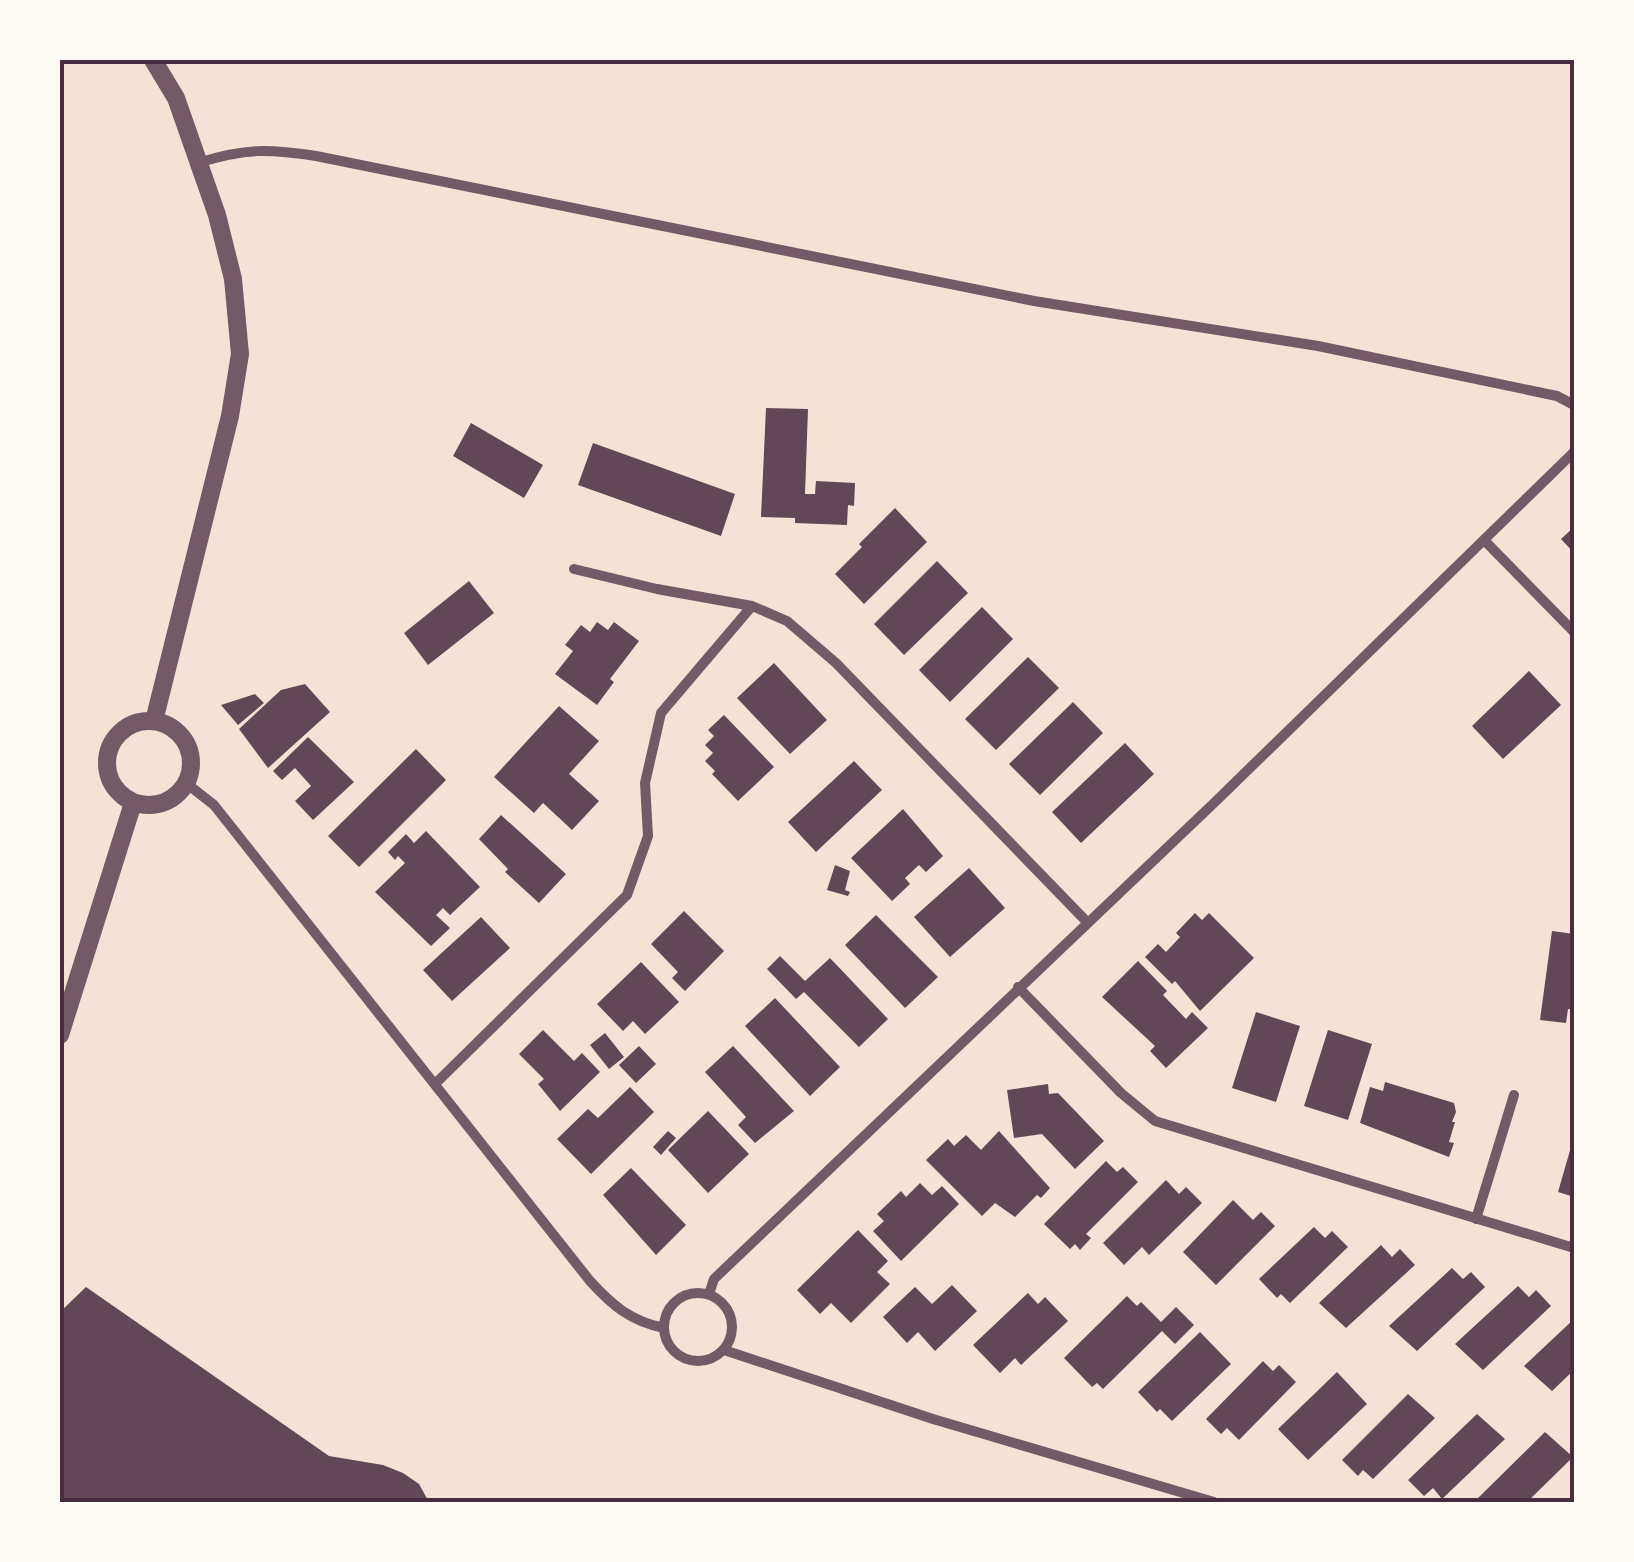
<svg xmlns="http://www.w3.org/2000/svg" width="1634" height="1562" font-family="'Space Grotesk',sans-serif">
	<rect width="100%" height="100%" fill="#f7e1d7"/>
	<path fill="#644757" d="M766 408 808 409 805 494H815L816 481 855 483 854 506 848 505 847 525 795 523V518L761 517Z
		M471 423 543 465 524 498 453 456Z
		M593 443 735 494 721 536 578 485Z
		M895 508 927 542 864 604 835 574 862 547 859 544Z
		M1574 527V553L1561 539Z
		M937 561 968 593 904 655 874 624Z
		M469 581 494 613 428 665 404 633Z
		M982 607 1013 639 950 702 919 670Z
		M597 622 608 630 614 622 639 641 610 679 614 682 597 705 555 674 573 651 565 645 581 625 590 632Z
		M1028 657 1059 688 996 750 965 719Z
		M774 663 827 720 790 754 737 698Z
		M1529 671 1561 705 1503 759 1472 726Z
		M305 684 330 712 268 768 239 729 281 690Z
		M255 694 264 703 238 725 221 705Z
		M1073 702 1103 733 1040 795 1009 764Z
		M559 706 599 741 569 774 599 801 572 830 543 803 534 813 494 777Z
		M724 715 774 767 738 801 712 774 715 771 705 761 713 753 705 745 714 736 708 730Z
		M308 737 354 782 313 820 295 801 311 786 295 768 282 780 273 771Z
		M1125 743 1154 774 1081 843 1052 812Z
		M416 749 446 780 359 867 328 836Z
		M854 761 882 790 816 852 788 822Z
		M903 809 943 856 926 872 919 865 905 878 910 884 892 901 851 858Z
		M501 815 566 874 539 903 505 872 508 869 479 839Z
		M426 831 480 887 450 915 443 908 436 915 450 928 431 946 375 892 405 863 398 856 395 860 388 852 406 834 414 843Z
		M835 865 850 871 845 890 850 892 848 896 827 890Z
		M969 868 1005 908 950 957 914 917Z
		M684 911 724 951 685 991 672 978 678 972 651 944Z
		M1195 913 1202 920 1209 913 1254 958 1200 1011 1175 981 1172 984 1145 957 1158 944 1166 952 1180 937 1176 933Z
		M876 915 938 977 905 1008 845 945Z
		M481 917 510 948 452 1001 423 970Z
		M1552 931 1574 934V1010L1568 1009 1566 1023 1540 1020Z
		M780 956 805 981 830 958 888 1019 859 1047 804 992 796 999 767 969Z
		M1138 961 1167 991 1163 995 1186 1019 1192 1012 1208 1028 1166 1068 1150 1051 1155 1046 1102 997Z
		M641 962 679 1002 645 1034 633 1021 623 1031 597 1004Z
		M775 998 840 1067 810 1096 745 1026Z
		M1256 1012 1300 1026 1276 1102 1232 1088Z
		M543 1030 574 1061 582 1053 600 1072 560 1111 538 1084 544 1079 519 1054Z
		M1328 1030 1372 1044 1348 1120 1304 1106Z
		M605 1033 624 1057 609 1069 590 1045Z
		M639 1046 656 1064 636 1083 619 1065Z
		M733 1046 794 1111 755 1143 738 1125 746 1117 705 1072Z
		M1385 1082 1454 1103 1456 1112 1452 1122H1455L1449 1142 1454 1143 1449 1157 1360 1123 1370 1087 1383 1091Z
		M1048 1084 1049 1094 1058 1093 1104 1141 1075 1169 1042 1134 1014 1138 1007 1090Z
		M630 1087 654 1112 591 1174 557 1139 588 1109 598 1118Z
		M708 1111 749 1154 708 1193 668 1150Z
		M668 1131 676 1138 661 1155 653 1147Z
		M999 1131 1050 1188 1041 1198 1037 1195 1015 1217 995 1203 982 1216 926 1160 948 1139 954 1146 966 1135 981 1150Z
		M1573 1140H1574V1197L1558 1192Z
		M1106 1161 1117 1172 1123 1167 1138 1182 1086 1234 1091 1238 1080 1250 1075 1244 1070 1249 1044 1224Z
		M631 1168 686 1225 656 1255 603 1195Z
		M1166 1180 1179 1194 1186 1187 1202 1203 1149 1255 1142 1247 1124 1265 1103 1243Z
		M920 1183 932 1195 942 1186 959 1204 901 1261 873 1231 884 1221 877 1214 901 1191 906 1197Z
		M1233 1200 1253 1220 1261 1212 1275 1226 1216 1285 1183 1252Z
		M1314 1227 1325 1238 1332 1231 1348 1247 1290 1303 1281 1294 1277 1298 1259 1279Z
		M858 1230 888 1261 877 1272 890 1284 851 1323 831 1303 820 1314 797 1290Z
		M1381 1245 1392 1257 1400 1249 1415 1265 1346 1328 1319 1303Z
		M1452 1268 1463 1279 1471 1272 1485 1287 1417 1351 1389 1326Z
		M952 1285 977 1311 935 1351 918 1332 907 1343 883 1317 915 1287 932 1304Z
		M1518 1286 1529 1297 1536 1290 1551 1306 1483 1370 1455 1344Z
		M86 1287 329 1456 383 1465 403 1473 419 1484 429 1502H60V1312Z
		M1028 1293 1038 1304 1045 1297 1068 1321 1021 1365 1015 1358 1000 1373 973 1345Z
		M1127 1296 1137 1306 1141 1302 1161 1322 1176 1307 1194 1325 1175 1344 1162 1331 1103 1389 1097 1383 1092 1387 1064 1358Z
		M1574 1319V1370L1552 1391 1524 1366Z
		M1200 1332 1231 1364 1172 1421 1160 1409 1157 1412 1138 1392Z
		M1263 1361 1273 1371 1279 1365 1296 1382 1239 1440 1227 1428 1221 1434 1206 1419Z
		M1337 1372 1367 1404 1308 1460 1278 1429Z
		M1408 1394 1435 1418 1373 1479 1363 1470 1358 1476 1342 1460Z
		M1477 1414 1505 1439 1442 1499 1433 1488 1424 1496 1408 1480Z
		M1545 1432 1573 1457 1527 1502H1480L1477 1499Z"/>
	<g fill="none" stroke-linecap="round" stroke-linejoin="round">
		<path stroke="#755966" stroke-width="10" d="M201 162C247 148 269 149 316 156L1034 301 1318 346 1557 396 1574 405
			M1484 540 1574 632
			M574 569 657 589 752 606 787 621 836 663 1087 922
			M186 783 214 805 590 1281C612 1305 630 1321 664 1328
			M1018 987 1121 1093 1155 1121 1574 1248
			M435 1084 627 895 648 836 645 783 661 713 752 606
			M1476 1219 1514 1095
			M664 1327a34 34 0 1 1 68 0a34 34 0 1 1-68 0Z
			M709 1294 714 1279 1214 803 1574 452
			M724 1350 933 1419 1214 1502"/>
		<path stroke="#755966" stroke-width="18" d="M153 60 176 98 217 215 233 279 240 354 230 416 154 721
			M107 763a42 42 0 1 1 84 0a42 42 0 1 1-84 0Z
			M60 1035 133 803"/>
	</g>
	<rect width="1634" height="1562" fill="none" stroke="#fffaf5" stroke-width="125"/>
	<rect x="62" y="62" width="1510" height="1438" fill="none" stroke="#4a2c40" stroke-width="4"/>
</svg>
